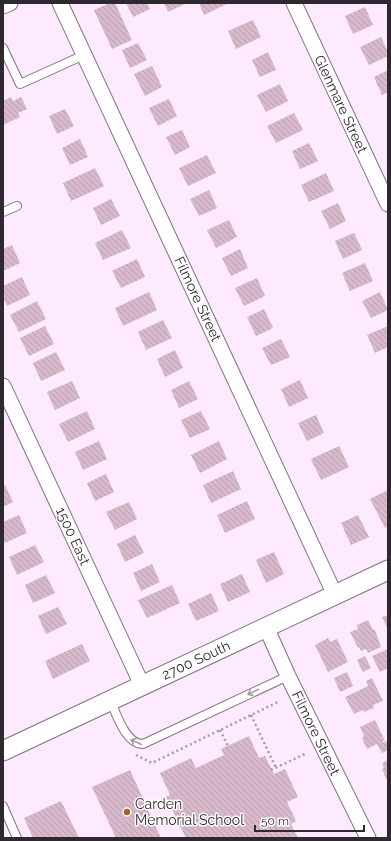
<svg xmlns="http://www.w3.org/2000/svg" width="391" height="841" font-family="Raleway,sans-serif">
	<defs>
		<pattern id="building-back-hatch" width="6" height="6" patternUnits="userSpaceOnUse"><rect width="6" height="6" fill="#d7b9cb"/><path d="M-1 5l2 2M0 0l6 6M5-1l2 2" fill="none" stroke="#b99faf"/></pattern>
	</defs>
	<rect width="100%" height="100%" fill="#fdeaff"/>
	<path fill="url(#building-back-hatch)" d="M110 3H115L132 40 112 49 94 10Z
		M126 3H147L150 9 133 17Z
		M164 3H187L168 12Z
		M199 3H229L204 15Z
		M365 7 373 25 353 34 345 16Z
		M253 20 261 37 236 49 228 31Z
		M381 37 388 52V56L369 65 360 47Z
		M138 43 147 60 130 68 122 50Z
		M268 52 276 70 260 77 252 60Z
		M152 66 162 87 145 96 134 74Z
		M388 70V92L382 95 374 77Z
		M280 84 288 101 266 112 257 95Z
		M11 97 13 101 21 97 27 109 18 113 20 117 3 125V101Z
		M169 99 177 116 158 126 149 108Z
		M65 109 74 126 57 134 49 116Z
		M294 113 303 130 276 143 267 126Z
		M182 130 190 147 175 155 166 137Z
		M80 139 88 157 70 165 62 148Z
		M309 143 318 161 300 169 292 151Z
		M207 155 216 173 188 186 179 168Z
		M95 168 104 186 71 201 63 183Z
		M326 173 334 191 309 202 301 185Z
		M209 190 217 208 199 216 190 199Z
		M111 199 120 216 101 225 93 208Z
		M338 203 346 221 330 229 321 211Z
		M229 220 237 237 216 248 207 230Z
		M122 230 131 248 103 260 95 243Z
		M354 233 362 250 343 259 335 241Z
		M12 245 20 263 3 271V249Z
		M240 249 248 268 231 276 222 258Z
		M137 259 145 277 121 288 112 271Z
		M365 263 373 281 350 291 342 273Z
		M22 277 30 295 7 306 3 297V286Z
		M257 278 265 296 244 306 235 288Z
		M149 292 157 310 123 326 115 308Z
		M380 292 388 310 371 318 362 301Z
		M37 301 46 319 19 332 10 315Z
		M264 309 273 328 256 336 247 317Z
		M163 320 172 338 146 350 138 332Z
		M45 326 54 344 29 356 20 338Z
		M388 326V347L375 353 367 335Z
		M281 339 290 357 271 365 262 348Z
		M175 350 183 368 165 377 157 359Z
		M56 352 65 370 41 381 33 363Z
		M300 380 308 398 289 407 281 389Z
		M72 381 80 398 55 410 47 392Z
		M189 381 198 399 179 408 171 390Z
		M87 411 95 429 68 442 59 424Z
		M201 411 210 429 190 438 181 420Z
		M316 415 324 433 307 441 298 423Z
		M99 441 107 459 83 470 75 452Z
		M219 441 227 459 200 473 191 455Z
		M339 446 349 467 321 480 311 459Z
		M233 471 241 489 211 503 203 485Z
		M106 474 114 492 95 501 87 483Z
		M3 485H5L13 502 3 507Z
		M388 490V526L385 528 370 499Z
		M247 501 255 519 225 533 217 515Z
		M129 502 137 519 115 530 106 512Z
		M19 515 27 533 5 543 3 540V522Z
		M358 515 369 537 351 545 341 523Z
		M135 535 144 553 125 562 117 544Z
		M35 545 44 562 17 575 9 557Z
		M274 552 284 574 266 583 256 560Z
		M152 564 160 582 141 591 133 573Z
		M242 574 250 592 228 602 220 584Z
		M46 575 55 593 33 603 25 585Z
		M172 585 180 603 147 618 138 600Z
		M211 593 219 611 196 621 188 604Z
		M58 607 67 624 46 634 38 616Z
		M388 615V630L382 617Z
		M368 620 373 630H375L381 647 368 653 366 649 361 651 359 647 358 648 350 632 358 629 357 625Z
		M328 638 330 642 337 639 348 662 328 672 315 645Z
		M82 644 90 661 53 679 45 661Z
		M388 649V668L380 672 372 656Z
		M365 656 371 668 363 672 357 660Z
		M347 672 353 686 340 692 334 678Z
		M372 678 383 701 373 705 374 708 364 712 363 710 354 714 345 697 368 686 366 681Z
		M375 720 385 741H383V743L387 741 388 743V750L382 753 377 744 367 749 362 738 364 736 360 727Z
		M249 736 259 758 265 756 274 774 285 769 298 797 287 802 296 821 291 824 298 838H186L166 797 170 795 160 773 191 758 196 768 224 755 221 749Z
		M388 760V783L382 769 384 768 382 763Z
		M130 770 161 838H116L92 787Z
		M61 801 79 838H33L24 818Z"/>
	<g fill="none" stroke-linecap="round" stroke-linejoin="round">
		<defs>
			<path id="service" d="M3 48 20 84 84 55
				M3 212 17 206
				M110 700C116 713 126 745 143 744L288 676
				M3 806 17 838"/>
			<path id="minor" d="M60 3 335 595
				M294 3 388 204
				M3 6 10 3
				M3 386 142 685
				M266 627 288 676 368 838"/>
			<path id="tertiary" d="M3 751 388 570"/>
		</defs>
		<use href="#service" stroke="#836f86" stroke-width="10"/>
		<use href="#minor" stroke="#836f86" stroke-width="17"/>
		<use href="#tertiary" stroke="#836f86" stroke-width="21"/>
		<path stroke="#a799a9" stroke-width="2.5" stroke-dasharray="2 3" stroke-linecap="butt" d="M251 715 276 768
			M220 730 228 746
			M136 755 152 763 280 701
			M271 770 305 754"/>
		<use href="#service" stroke="#fff" stroke-width="8"/>
		<use href="#minor" stroke="#fff" stroke-width="15"/>
		<use href="#tertiary" stroke="#fff" stroke-width="19"/>
	</g>
	<defs><path id="oneway-shaft" d="M-6 0H5M1.5-3L5.5 0L1.5 3" fill="none" stroke-width="1.6" stroke-linecap="round" stroke-linejoin="round"/></defs>
	<g stroke="#a29ea2">
		<use href="#oneway-shaft" transform="translate(253 692) rotate(154)"/>
		<use href="#oneway-shaft" transform="translate(136 742) rotate(-155)"/>
	</g>
	<circle fill="#a4622f" stroke="#fff" stroke-width="1.5" cx="127" cy="812" r="4"/>
	<g text-anchor="middle" dominant-baseline="central" stroke-width="3" stroke-linejoin="round" paint-order="stroke">
		<g font-size="14" fill="#302831" stroke="#fff">
			<text transform="translate(341 104) rotate(65)">Glenmare Street</text>
			<text transform="translate(198 299) rotate(65)">Filmore Street</text>
			<text transform="translate(73 536) rotate(65)">1500 East</text>
			<text transform="translate(196 660) rotate(-25)">2700 South</text>
			<text transform="translate(316 733) rotate(64)">Filmore Street</text>
		</g>
		<g font-size="14" fill="#302831" stroke="#fff" text-anchor="start">
			<text x="135" y="804">Carden<tspan x="135" dy="16">Memorial School</tspan></text>
		</g>
	</g>
	<rect width="391" height="841" fill="none" stroke="#302831" stroke-width="8"/>
	<path d="M255 825v6h109v-6" fill="none" stroke="#302831" stroke-width="2"/>
	<text x="261" y="825" font-size="12" fill="#302831" stroke="#ffffff" stroke-width="3" paint-order="stroke">50 m</text>
</svg>
